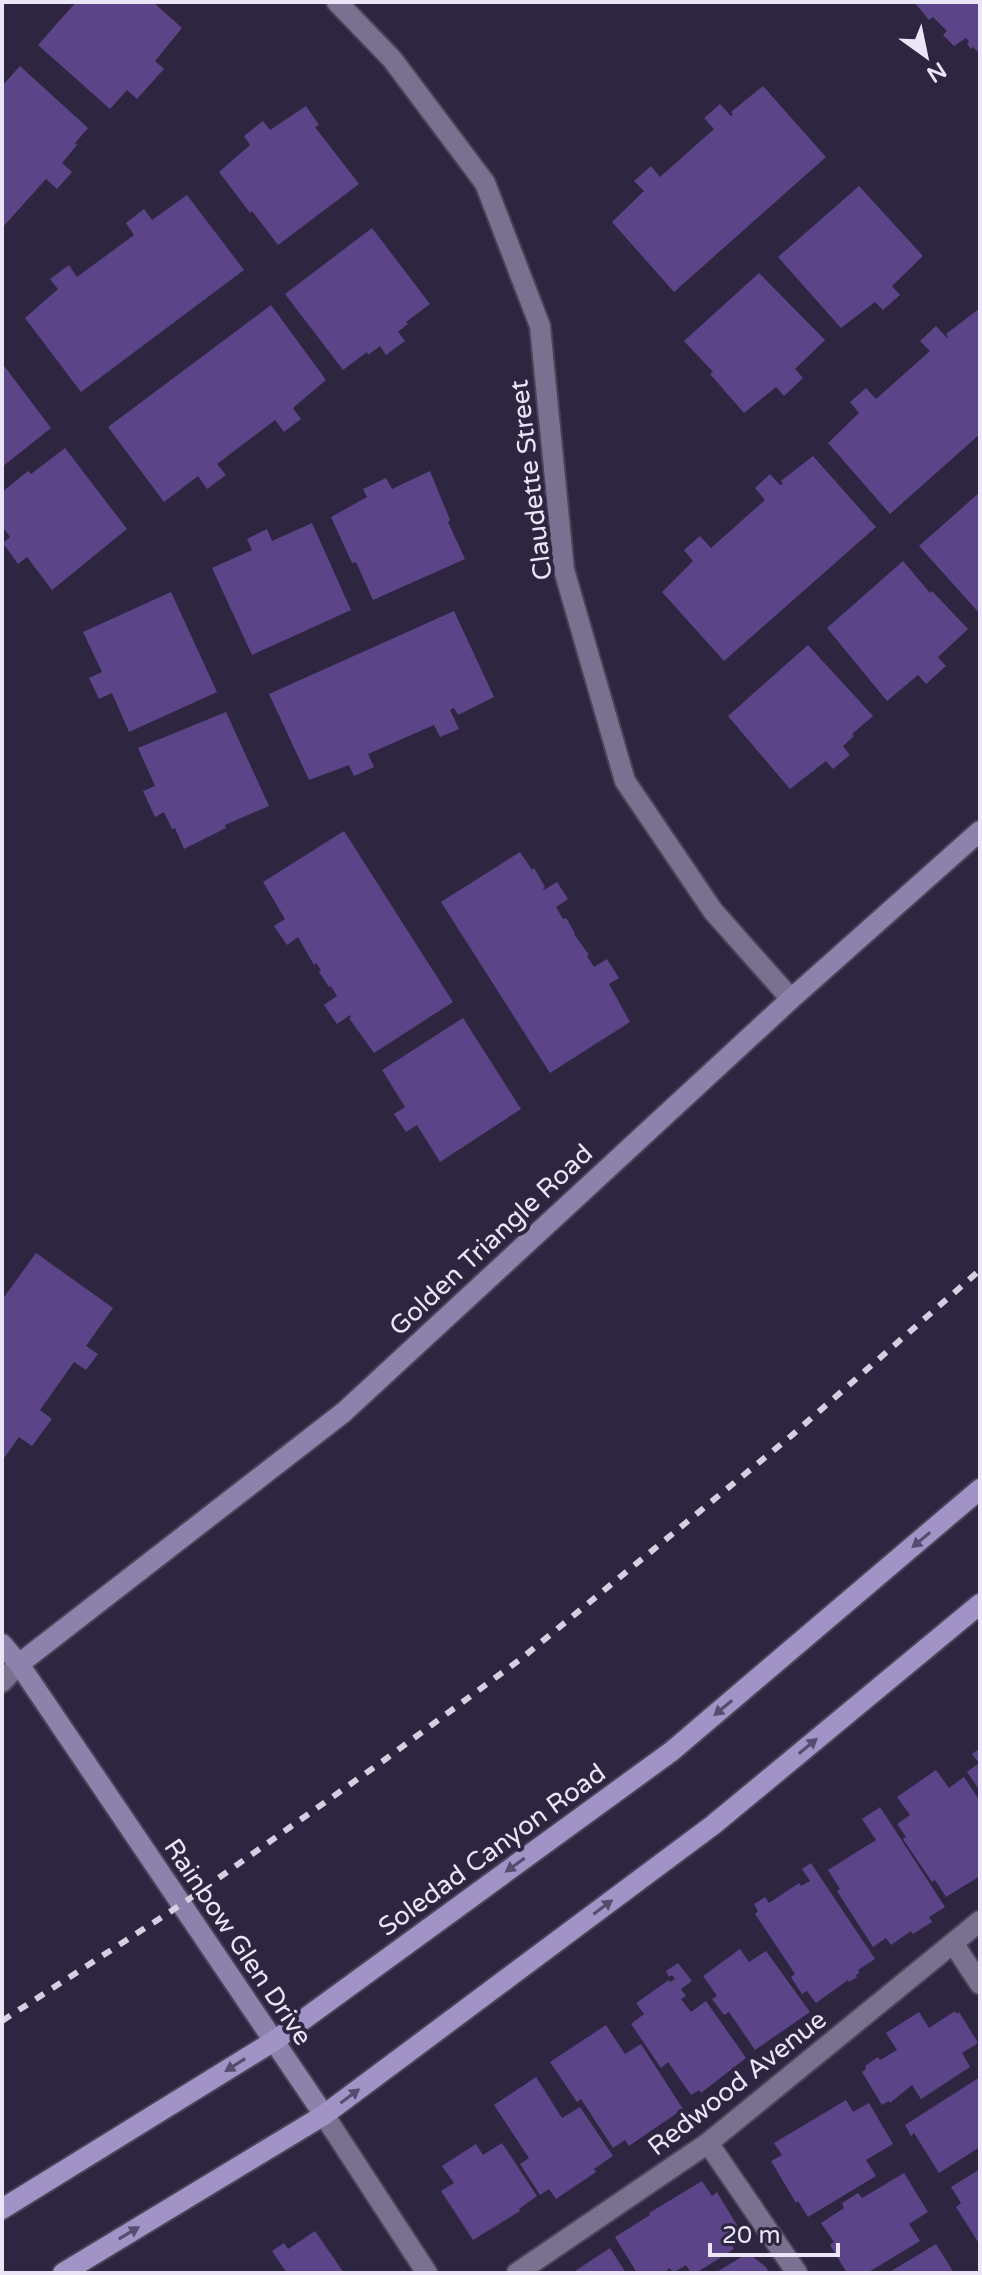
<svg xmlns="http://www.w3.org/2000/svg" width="982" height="2275" font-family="'Varela Round',sans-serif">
	<rect width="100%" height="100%" fill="#2e2640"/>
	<path fill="#5b4487" d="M76 2H153L182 28 155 61 164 69 137 99 127 90 110 109 38 45Z
		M914 2H980V54L973 47 971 49 967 44 969 42 966 38 954 46 943 35 947 31 933 17 929 20Z
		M20 66 88 128 75 143 77 145 62 163 72 172 57 189 46 179 2 228V86Z
		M763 86 826 157 674 292 612 222 644 191 634 181 651 166 660 177 714 129 704 118 720 104 731 116 733 114 731 112Z
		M306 106 319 125 315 127 359 184 278 245 252 211 250 213 219 172 250 145 244 136 263 121 270 130Z
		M859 186 923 256 892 286 900 295 883 310 875 302 841 328 778 257Z
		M187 195 244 270 81 392 25 318 58 289 50 279 69 265 77 277 134 235 126 223 144 209 152 220Z
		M372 228 430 304 406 322 408 324 398 332 405 341 386 355 380 346 368 355 367 352 343 370 285 294Z
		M759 273 825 340 795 369 803 378 784 396 776 387 744 413 710 374 713 372 684 341Z
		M271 305 326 380 293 408 301 419 284 432 275 420 217 464 226 475 207 489 198 476 164 502 108 427Z
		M980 308V434L890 514 828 443 859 413 850 402 866 388 876 399 930 351 920 341 936 326 947 338 948 336 946 334Z
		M2 363 51 428 2 467Z
		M65 448 127 529 52 590 27 557 18 564 3 543 10 537 2 526V492L28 471 31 474Z
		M813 456 876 527 724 661 662 592 693 561 684 550 700 536 711 548 765 500 755 488 770 474 780 485 783 484 781 481Z
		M430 471 450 520 448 522 465 559 373 600 356 562 352 563 331 517 367 497 363 489 386 478 392 489Z
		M980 492V614L919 546Z
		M312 523 351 610 252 655 212 568 252 550 247 539 267 529 272 541Z
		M903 561 930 593 932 591 968 629 938 657 946 666 926 684 918 675 887 701 827 628Z
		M171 592 217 692 129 732 112 693 99 699 89 678 102 672 83 632Z
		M454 611 494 697 458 715 454 708 450 710 459 729 440 737 434 725 368 754 374 767 354 776 349 765 309 780 269 694Z
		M808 645 873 716 852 734 854 736 843 746 850 755 833 769 826 761 790 789 728 716Z
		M226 712 269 806 225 825 226 828 184 849 175 828 172 829 164 812 155 817 143 791 155 786 138 748Z
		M344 831 453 1002 374 1053 349 1018 351 1017 350 1015 337 1024 324 1005 337 996 331 986 329 987 319 972 321 970 316 963 314 965 298 937 287 945 274 926 285 919 263 882Z
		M520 852 532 870 534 868 545 887 543 888 544 890 557 882 568 899 556 907 563 919 566 918 575 933 574 934 589 955 587 956 594 967 607 959 619 978 609 984 630 1022 550 1073 441 902Z
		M463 1018 521 1109 440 1162 417 1125 406 1132 394 1114 405 1107 382 1070Z
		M36 1253 113 1308 86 1346 98 1354 86 1370 74 1362 40 1410 52 1419 32 1446 19 1437 2 1461V1300Z
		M980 1748V1791L967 1772 979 1763 972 1754Z
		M936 1770 949 1788 964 1777 980 1801V1876L946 1897 935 1880 932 1882 903 1839 906 1837 897 1824 910 1815 897 1797Z
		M880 1807 945 1907 929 1917 932 1922 913 1934 911 1931 891 1945 886 1938 873 1947 837 1891 840 1889 828 1870 876 1840 862 1819Z
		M811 1863 875 1959 858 1970 859 1973 856 1975 857 1977 849 1982 848 1980 816 2003 807 1991 802 1994 791 1977 795 1974 755 1914 758 1911 754 1904 765 1897 769 1903 799 1883 801 1886 810 1881 802 1869Z
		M740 1949 749 1962 766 1951 810 2012 755 2050 729 2012 724 2015 712 1999 717 1996 703 1976Z
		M678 1963 692 1981 681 1989 686 1996 681 1999 691 2012 706 2001 746 2058 701 2093 699 2090 691 2095 668 2062 661 2068 631 2024 644 2014 636 2003 669 1980 670 1982 675 1979 672 1975 669 1977 666 1971Z
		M955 2011 957 2014 959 2012 977 2041V2044L962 2053 970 2067 921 2099 912 2085 890 2103 889 2101 882 2105 862 2072 866 2069 865 2066 878 2057 880 2060 897 2050 886 2033 919 2012 929 2028Z
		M606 2025 625 2054 641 2044 683 2109 629 2146 625 2140 613 2148 581 2099 577 2102 550 2062Z
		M536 2077 562 2118 580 2107 613 2156 594 2169 596 2172 556 2199 549 2189 540 2195 520 2164 529 2158 494 2105Z
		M980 2077V2147L939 2173 914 2133 911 2136 905 2125Z
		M846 2100 853 2112 869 2103 893 2144 866 2160 876 2176 808 2217 798 2201 796 2203 771 2161 782 2155 774 2143Z
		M502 2143 537 2196 519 2209 520 2211 473 2240 441 2191 454 2183 442 2166 476 2144 483 2155Z
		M980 2169V2245L956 2207 961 2203 951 2187Z
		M904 2173 928 2212 909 2224 920 2241 867 2273H847L830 2245 834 2242 821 2223 844 2208 842 2203 858 2193 862 2198Z
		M702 2181 712 2196 717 2192 738 2227 726 2235 734 2249 696 2273H691L686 2265 673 2273 670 2268 663 2273H637L615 2237 650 2215 649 2213Z
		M315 2231 344 2273H287L272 2251 284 2243 288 2249Z
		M936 2244 954 2273H888Z
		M610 2248 626 2273H572Z
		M748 2253 766 2267 769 2273H715Z"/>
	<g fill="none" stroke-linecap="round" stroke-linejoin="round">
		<defs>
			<path id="lane" d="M2 1682 19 1664
				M953 1943 980 1984
				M708 2143 797 2273
				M517 2273 708 2143 980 1921"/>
			<path id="street" d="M337 2 392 59 485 183 540 326 564 570 625 781 713 911 791 999
				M324 2115 427 2273"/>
			<path id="secondary" d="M2 1644 19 1664 324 2115
				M19 1664 344 1412 791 999 980 831"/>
			<path id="primary" d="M2 2209 274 2041 672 1751 980 1489
				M63 2273 324 2115 713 1825 980 1604"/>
		</defs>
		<use href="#lane" stroke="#4a4358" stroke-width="24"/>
		<use href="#street" stroke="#4a4358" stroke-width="24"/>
		<use href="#secondary" stroke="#4a4358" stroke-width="24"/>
		<use href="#primary" stroke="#4a4358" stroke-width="24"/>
		<use href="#lane" stroke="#79718f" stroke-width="20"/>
		<use href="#street" stroke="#79718f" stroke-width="20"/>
		<use href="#secondary" stroke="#8d82ab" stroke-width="20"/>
		<use href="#primary" stroke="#a193c6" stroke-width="20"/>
		<path stroke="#d4cfe1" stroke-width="6" stroke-dasharray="10 10" stroke-linecap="butt" d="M2 2021 182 1904 383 1761 522 1658 791 1436 980 1270"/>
	</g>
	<defs><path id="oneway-solid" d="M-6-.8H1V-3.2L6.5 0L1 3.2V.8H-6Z" transform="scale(2)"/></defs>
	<g fill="#564c6f">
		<use href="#oneway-solid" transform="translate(921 1540) rotate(140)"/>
		<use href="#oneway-solid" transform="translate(723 1708) rotate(140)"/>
		<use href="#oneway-solid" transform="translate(808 1746) rotate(-40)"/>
		<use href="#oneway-solid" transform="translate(515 1865) rotate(144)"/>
		<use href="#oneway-solid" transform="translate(603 1907) rotate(-37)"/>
		<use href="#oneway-solid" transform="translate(235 2065) rotate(148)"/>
		<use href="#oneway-solid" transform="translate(350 2096) rotate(-37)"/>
		<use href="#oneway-solid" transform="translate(129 2233) rotate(-31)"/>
	</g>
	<g text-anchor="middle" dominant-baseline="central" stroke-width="8" stroke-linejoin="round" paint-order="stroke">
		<g font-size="26" fill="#eae6f7" stroke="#2e2640">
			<text transform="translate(531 480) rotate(-97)">Claudette Street</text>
			<text transform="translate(491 1240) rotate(-43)">Golden Triangle Road</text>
			<text transform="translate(492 1850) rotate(-36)">Soledad Canyon Road</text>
			<text transform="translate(238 1942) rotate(56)">Rainbow Glen Drive</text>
			<text transform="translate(737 2083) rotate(-38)">Redwood Avenue</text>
		</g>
	</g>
	<rect width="982" height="2275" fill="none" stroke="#eae6f7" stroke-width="8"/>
	<g transform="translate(926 56) rotate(147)" stroke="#2e2640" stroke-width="6" paint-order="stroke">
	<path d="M0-6L14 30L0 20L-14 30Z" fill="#eae6f7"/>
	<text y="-12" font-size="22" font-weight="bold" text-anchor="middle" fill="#eae6f7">N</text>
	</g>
	<path d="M710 2243v12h128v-12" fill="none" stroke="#eae6f7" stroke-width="4"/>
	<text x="722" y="2243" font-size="24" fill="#eae6f7" stroke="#2e2640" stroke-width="6" paint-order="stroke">20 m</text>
</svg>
